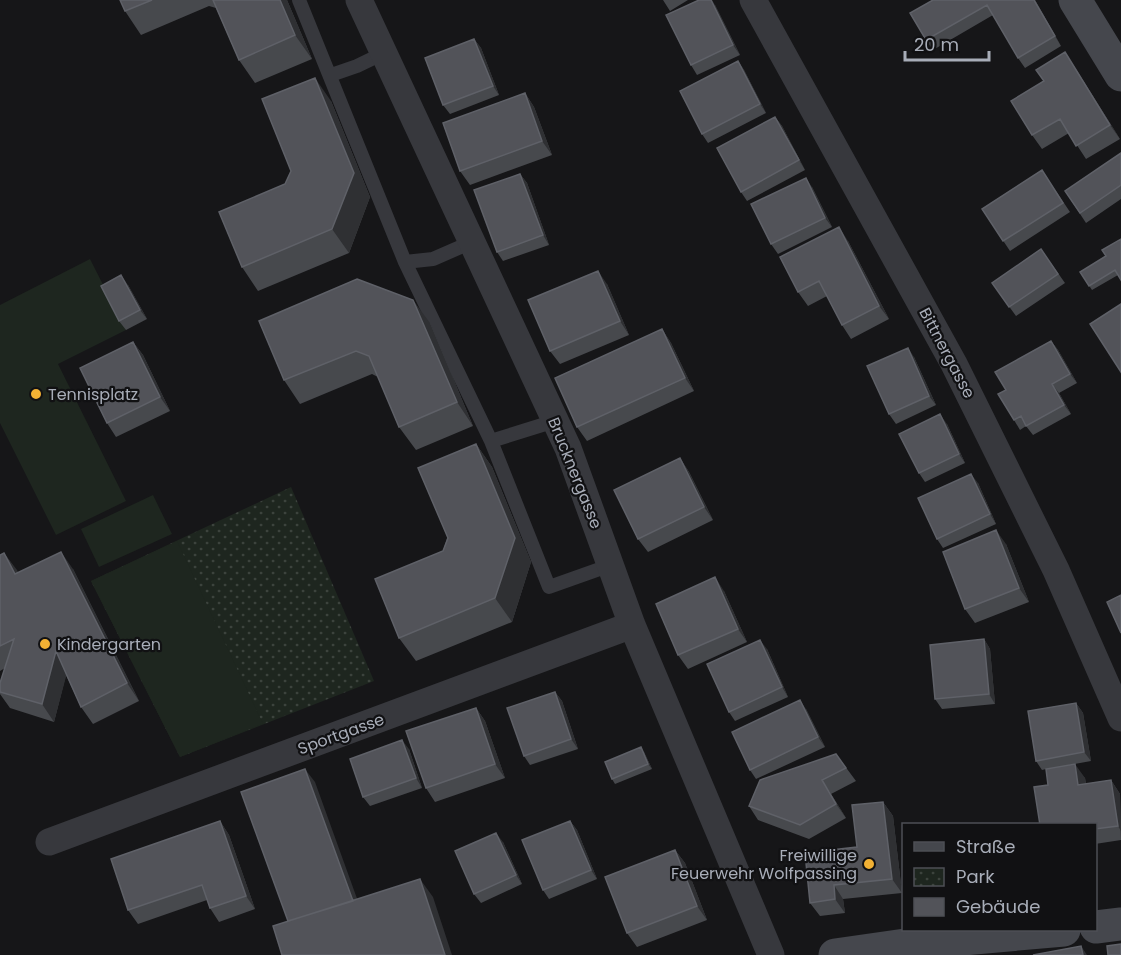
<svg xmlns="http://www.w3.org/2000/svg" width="1121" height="955" font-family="Poppins,sans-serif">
	<defs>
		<pattern id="park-dots" width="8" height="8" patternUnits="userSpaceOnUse" patternTransform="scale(1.5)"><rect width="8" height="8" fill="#1e261f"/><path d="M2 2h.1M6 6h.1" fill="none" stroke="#3c433d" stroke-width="1.8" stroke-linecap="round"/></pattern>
	</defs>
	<rect width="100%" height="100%" fill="#161618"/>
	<path fill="url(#park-dots)" d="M291 487 374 681 180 757 91 581Z"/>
	<path fill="#1e261f" d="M90 259 126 330 58 364 126 501 56 535 0 423V305Z
		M153 495 172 534 99 567 81 529Z
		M177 541 263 724 180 757 91 581Z"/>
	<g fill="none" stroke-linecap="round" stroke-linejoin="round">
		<path stroke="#37383d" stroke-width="14" d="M299 0 405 262 491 441 549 587 611 565
			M331 75 357 66 384 53
			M405 262 433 259 472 242
			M491 441 555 421"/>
		<path stroke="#37383d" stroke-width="27" d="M359 0 568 448 632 625 771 955
			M753 0 954 364 1056 570 1121 718
			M49 842 632 625"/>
		<path stroke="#45474d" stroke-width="33" d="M1075 0 1121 75
			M1096 927 1121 924
			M835 955 919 943 1064 930"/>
	</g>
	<path fill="#47494d" d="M120 0H287L312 59 255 83 239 60 216 8 209 6 141 35 125 11Z
		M663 0H688L670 11Z
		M933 0H1035L1061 46 1025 68 1018 58 993 15 933 50 926 40Z
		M715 5 740 55 697 75 691 65Z
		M474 39 481 48 499 95 450 114 443 105Z
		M738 61 744 70 766 113 708 143 702 134Z
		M1074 66 1120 139 1086 159 1069 133 1042 149 1032 135Z
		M525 93 534 107 552 155 470 185 460 171Z
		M331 101 370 197 349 253 258 291 242 267 285 184Z
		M775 117 782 126 805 170 747 201 741 192Z
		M1121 153V199L1086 223 1065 191Z
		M1042 170 1070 212 1010 251 982 209Z
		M520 174 527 183 549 245 503 261 497 252Z
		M812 187 832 227 778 254 771 244Z
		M848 241 889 319 851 339 842 325 827 296 808 306 798 292Z
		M1041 249 1065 283 1016 316 992 283Z
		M1106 256 1118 275 1092 290 1080 272Z
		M607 284 629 335 560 364 550 351Z
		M128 285 147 319 126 330 119 321Z
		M259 321 430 323 473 426 416 450 399 427 378 377 372 374 300 404 284 380Z
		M662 329 671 343 694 391 587 441 577 427Z
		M1051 341 1058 350 1077 383 1059 393 1071 414 1033 435 1026 426 1020 430 1014 420 1006 390Z
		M133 342 143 355 170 411 116 437 107 423Z
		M914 357 936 405 896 424 889 414Z
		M947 424 965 463 925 482 919 473Z
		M476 444 492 467 531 562 512 622 416 661 399 638 443 551Z
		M680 458 689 472 713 520 648 552 638 539Z
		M978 483 996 524 943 548 937 539Z
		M1006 544 1029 602 975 623 965 609Z
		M4 553 18 573 73 569 139 701 93 724 81 707 66 675 54 722 10 708 0 694V683L5 668 0 671V555Z
		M724 591 747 642 688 669 678 655Z
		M984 639 990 649 995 704 942 709 935 699Z
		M767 649 788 697 735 721 729 712Z
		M555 692 562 701 578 749 530 765 524 756Z
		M1076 703 1083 713 1091 761 1069 765 1085 778 1086 784 1111 780 1120 794 1121 840 1095 844V825L1048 785 1046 769 1042 770 1036 761Z
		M476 708 485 721 505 778 435 802 426 788Z
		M806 709 825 747 756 779 750 770Z
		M409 749 422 788 370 806 363 797Z
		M644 752 652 769 615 784 612 779Z
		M836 754 856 781 831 794 846 818 809 839 758 820 749 806Z
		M883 802 893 816 902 893 843 899 845 913 820 916 810 903 857 847Z
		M220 821 229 835 255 909 219 922 210 908 207 900 138 924 128 910Z
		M570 821 577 830 597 879 549 899 543 890Z
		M503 842 522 884 481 903 474 894Z
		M675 850 685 863 707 920 637 947 627 933Z"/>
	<path fill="#2f3033" d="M280 0H287L312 59 295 35Z
		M711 0H712L715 5 740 55 733 45Z
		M1034 0H1035L1061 46 1055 36Z
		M474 39 481 48 499 95 493 86Z
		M1065 52 1074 66 1120 139 1110 125Z
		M738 61 744 70 766 113 760 104Z
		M315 78 331 101 370 197 349 253 332 229Z
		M525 93 534 107 552 155 542 141Z
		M775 117 782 126 805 170 799 160Z
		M520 174 527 183 549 245 543 235Z
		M806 178 812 187 832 227 825 218Z
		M839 227 848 241 889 319 879 306Z
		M598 271 607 284 629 335 620 321Z
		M121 275 128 285 147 319 140 310Z
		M413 300 430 323 473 426 457 402Z
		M662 329 671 343 694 391 685 378Z
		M1051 341 1058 350 1077 383 1070 374Z
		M133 342 143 355 170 411 160 397Z
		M908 348 914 357 936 405 929 396Z
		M1052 384 1059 393 1071 414 1064 405Z
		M940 414 947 424 965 463 959 454Z
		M476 444 492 467 531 562 512 622 495 598Z
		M680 458 689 472 713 520 704 507Z
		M971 474 978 483 996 524 990 514Z
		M996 530 1006 544 1029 602 1019 588Z
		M61 552 73 569 139 701 127 683Z
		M4 553 17 570 28 592 15 574Z
		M715 577 724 591 747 642 738 629Z
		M984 639 990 649 995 704 989 694Z
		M760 640 767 649 788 697 782 687Z
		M56 651 68 669 54 722 42 704Z
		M555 692 562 701 578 749 571 739Z
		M800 700 806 709 825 747 818 737Z
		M1076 703 1083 713 1091 761 1084 752Z
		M476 708 485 721 505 778 495 764Z
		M402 740 409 749 422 788 416 778Z
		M641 747 644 752 652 769 648 764Z
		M1075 764 1085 778 1088 799 1078 785Z
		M305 769 315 782 364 918 354 905Z
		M822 780 831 794 846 818 836 804Z
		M1111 780 1120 794 1121 831 1118 826Z
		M883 802 893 816 902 893 892 879Z
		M220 821 229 835 255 909 246 896Z
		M570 821 577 830 597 879 591 870Z
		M496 833 503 842 522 884 516 875Z
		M675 850 685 863 707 920 697 906Z
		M420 879 433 897 452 955H445Z
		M834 885 843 899 845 913 835 899Z
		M1081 946 1087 955H1083Z"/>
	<path fill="#525359" stroke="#5f6168" stroke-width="1.5" d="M120 0H152L125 11Z
		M213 0H280L295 35 239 60Z
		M699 0H711L733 45 691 65 666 15Z
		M933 0H1034L1055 36 1018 58 987 5 926 40 910 13Z
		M474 39 493 86 443 105 425 58Z
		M1065 52 1110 125 1076 146 1060 119 1032 135 1011 101 1044 81 1036 70Z
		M738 61 760 104 702 134 680 91Z
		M315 78 354 173 332 229 242 267 219 212 285 184 291 171 262 99Z
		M525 93 542 141 460 171 443 123Z
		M775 117 799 160 741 192 717 148Z
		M1121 153V185L1080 213 1065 191Z
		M1042 170 1063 203 1003 241 982 209Z
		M520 174 543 235 497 252 474 190Z
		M806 178 825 218 771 244 751 204Z
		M839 227 879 306 842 325 819 281 798 292 780 257Z
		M1121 239V280L1115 270 1089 286 1080 272 1106 256 1102 250Z
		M1041 249 1058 274 1009 307 992 283Z
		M598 271 620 321 550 351 528 300Z
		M121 275 140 310 119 321 101 286Z
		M357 279 413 300 457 402 399 427 369 356 356 351 284 380 259 321Z
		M1121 304V372L1090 324Z
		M662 329 685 378 577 427 555 378Z
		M1051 341 1070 374 1052 384 1064 405 1026 426 1021 416 1014 420 998 394 1006 390 995 372Z
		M133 342 160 397 107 423 80 368Z
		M908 348 929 396 889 414 867 366Z
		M940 414 959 454 919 473 899 434Z
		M476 444 515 538 495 598 399 638 375 579 443 551 448 538 418 468Z
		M680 458 704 507 638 539 614 490Z
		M971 474 990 514 937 539 918 498Z
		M996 530 1019 588 965 609 943 552Z
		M61 552 127 683 81 707 56 651 42 704 0 692V683L14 639 0 646V555L4 553 15 574Z
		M715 577 738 629 678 655 656 604Z
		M1121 595V633L1107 602Z
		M984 639 989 694 935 699 930 645Z
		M760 640 782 687 729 712 707 664Z
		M555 692 571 739 524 756 507 708Z
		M800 700 818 737 750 770 732 732Z
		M1076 703 1084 752 1036 761 1028 711Z
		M476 708 495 764 426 788 406 731Z
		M402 740 416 778 363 797 350 759Z
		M641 747 648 764 612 779 605 762Z
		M836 754 846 768 822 780 836 804 800 825 749 806 760 780Z
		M1075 764 1078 785 1111 780 1118 826 1095 829V825H1040L1034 787 1048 785 1046 769Z
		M305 769 353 901 288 921 241 792Z
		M883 802 892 879 834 885 835 899 810 903 805 853 857 847 852 805Z
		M220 821 246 896 210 908 202 885 128 910 111 859Z
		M570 821 591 870 543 890 522 840Z
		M496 833 516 875 474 894 455 851Z
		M675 850 697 906 627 933 605 877Z
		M420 879 445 955H282L273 926Z
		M1121 944V955H1108L1107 946Z
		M1081 946 1083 955H1033Z"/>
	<g fill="#f2b134" stroke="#111113" stroke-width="2">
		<circle cx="36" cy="394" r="6"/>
		<circle cx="45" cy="644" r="6"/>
		<circle cx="869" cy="864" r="6"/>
	</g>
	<g text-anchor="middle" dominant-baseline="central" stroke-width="4.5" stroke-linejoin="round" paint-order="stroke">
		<g font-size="16" fill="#a8adb8" stroke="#111113">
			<text transform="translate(947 353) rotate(62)">Bittnergasse</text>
			<text transform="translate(575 473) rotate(68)">Brucknergasse</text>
			<text transform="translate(341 734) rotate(-20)">Sportgasse</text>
		</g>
		<g font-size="16" fill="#a8adb8" stroke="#111113" text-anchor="start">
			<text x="48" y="394">Tennisplatz</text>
			<text x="57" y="644">Kindergarten</text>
			<text x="857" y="855" text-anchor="end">Freiwillige<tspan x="857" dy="18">Feuerwehr Wolfpassing</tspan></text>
		</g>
	</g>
	<rect x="902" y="823" width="195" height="108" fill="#111113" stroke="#4d4f55" stroke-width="1.5"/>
	<rect x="914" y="842" width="30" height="9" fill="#45474d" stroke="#4d4f55" stroke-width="1.5"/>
	<text x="956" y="853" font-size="18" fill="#a8adb8">Straße</text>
	<rect x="914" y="868" width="30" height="18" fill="url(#park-dots)" stroke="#4d4f55" stroke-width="1.5"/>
	<text x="956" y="883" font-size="18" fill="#a8adb8">Park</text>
	<rect x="914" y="898" width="30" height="18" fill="#525359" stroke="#4d4f55" stroke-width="1.5"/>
	<text x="956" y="913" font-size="18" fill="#a8adb8">Gebäude</text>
	<path d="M905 51v9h84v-9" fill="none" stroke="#a8adb8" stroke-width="3"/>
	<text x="914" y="51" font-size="18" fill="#a8adb8" stroke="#111113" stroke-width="4.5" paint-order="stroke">20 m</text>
</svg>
